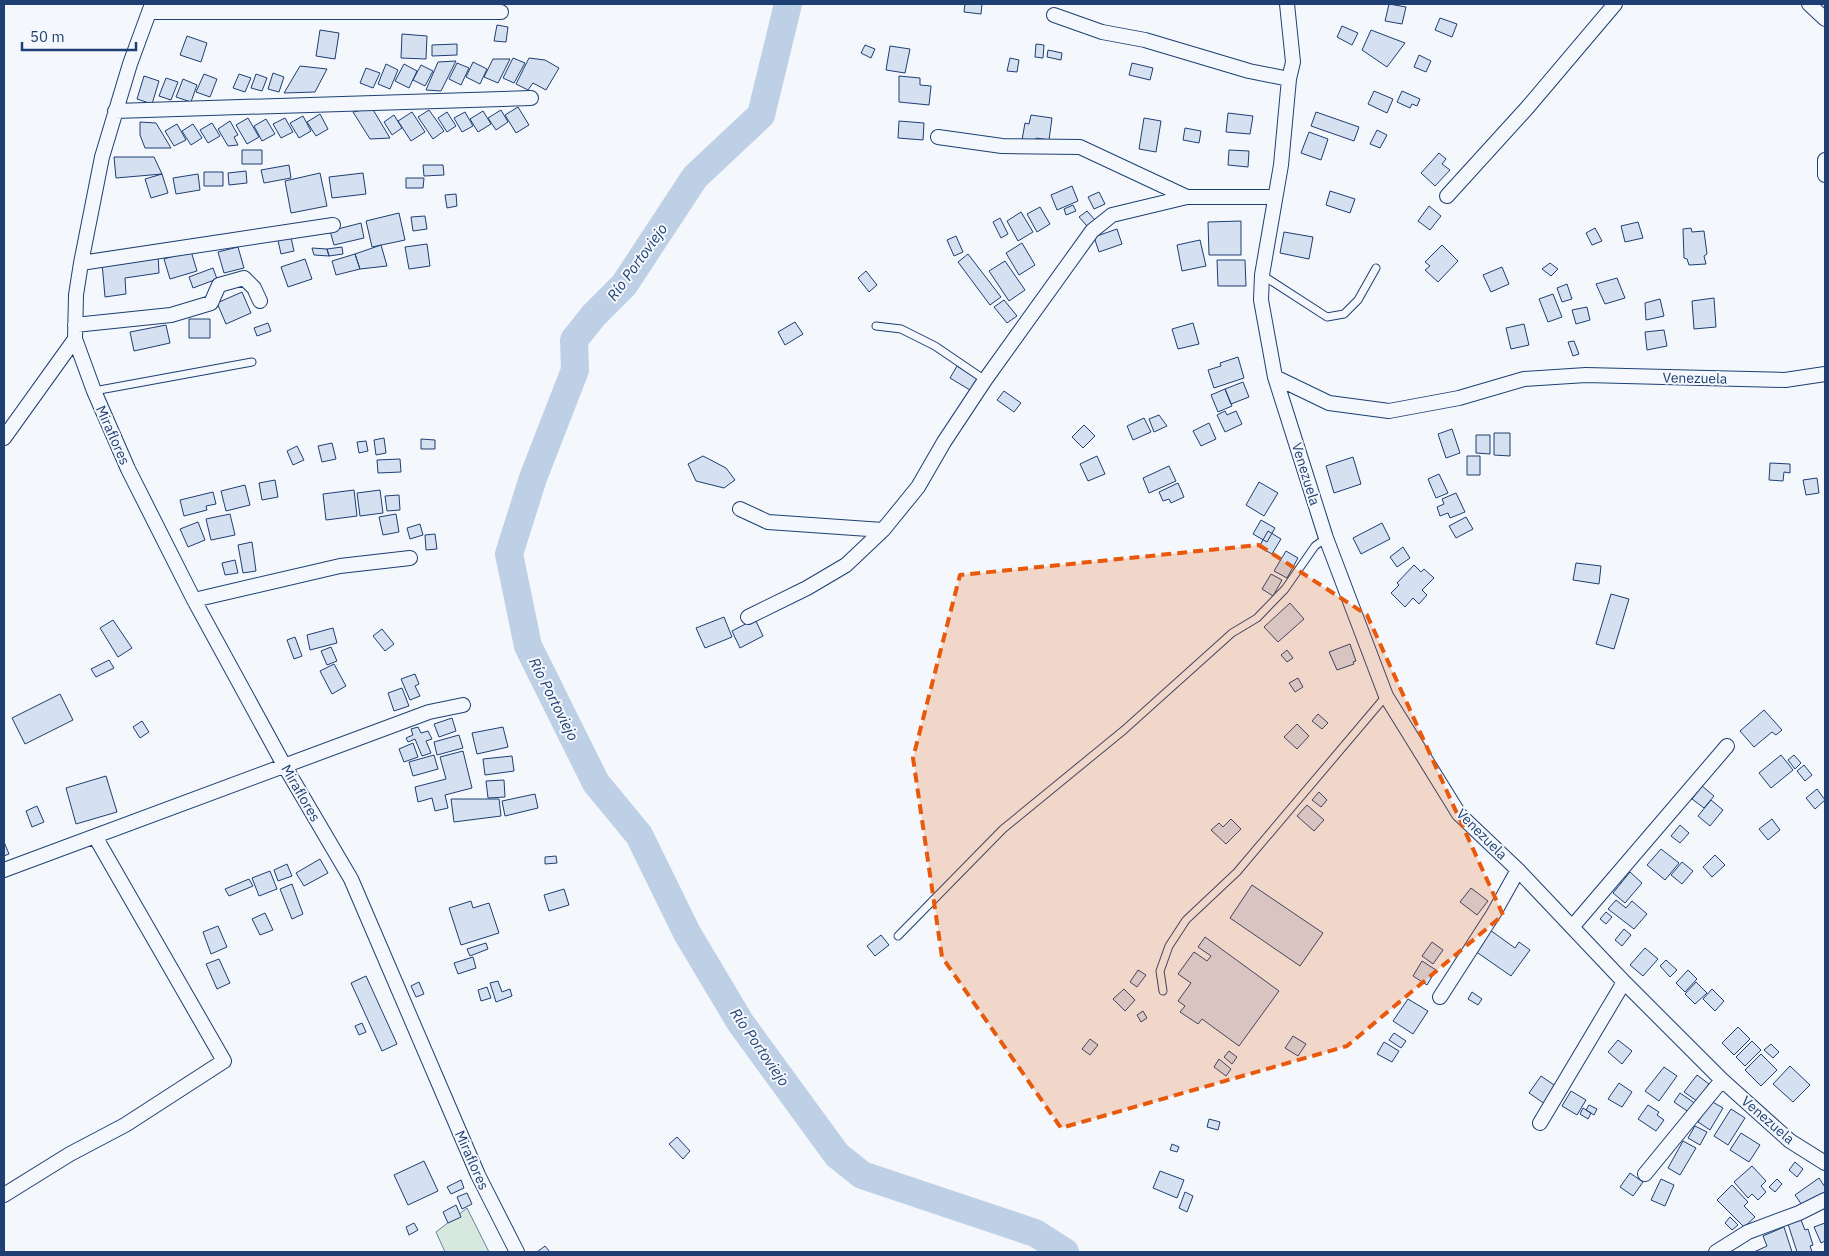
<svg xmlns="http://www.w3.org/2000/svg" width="1829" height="1256" font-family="'IBM Plex Sans',sans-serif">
	<rect width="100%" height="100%" fill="#f4f7fb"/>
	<path fill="#d7e8df" stroke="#687fa3" d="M467 1208 489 1252H445L436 1232Z"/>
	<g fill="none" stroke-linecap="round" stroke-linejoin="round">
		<path stroke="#bed0e5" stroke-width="28" d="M788 4 761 115 695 177 624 285 594 315 574 340 575 370 533 478 509 554 528 646 596 783 639 835 687 933 740 1022 837 1155 862 1175 1035 1233 1065 1252"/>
	</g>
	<path fill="#d5e0f0" stroke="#1d3f73" d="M965 4H982L981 14 964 12Z
		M1389 4 1406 7 1402 24 1385 21Z
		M1440 18 1457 24 1452 37 1435 30Z
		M497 25 508 27 506 42 494 41Z
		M1342 26 1358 33 1352 45 1337 37Z
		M320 30 339 33 335 59 316 56Z
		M1371 30 1405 43 1387 67 1362 50Z
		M402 34 427 36 426 59 401 58Z
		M187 36 207 43 201 62 180 55Z
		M457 44V55L432 56V45Z
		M1036 44 1044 45 1043 58 1035 57Z
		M865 45 875 49 871 58 861 53Z
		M890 46 910 49 905 73 886 70Z
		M1048 50 1062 53 1061 60 1047 57Z
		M1419 55 1431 61 1426 72 1414 67Z
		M513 58 525 63 514 83 503 78Z
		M529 58 545 60 559 68 546 90 533 83 528 90 516 84Z
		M1010 58 1019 60 1017 72 1007 71Z
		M493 59H510L498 83 484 77Z
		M456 61 441 91 426 90 438 62Z
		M473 62 487 69 480 84 466 77Z
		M457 63 469 68 461 85 449 79Z
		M1132 63 1153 68 1150 80 1129 75Z
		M386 64 398 70 390 89 378 84Z
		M404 64 417 71 409 88 395 81Z
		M421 65 433 71 425 86 413 80Z
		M300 66 327 69 315 92 284 93Z
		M366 68 380 73 373 88 360 83Z
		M273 73 284 77 279 92 268 89Z
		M204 74 217 79 210 97 196 92Z
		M239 74 251 78 245 92 233 88Z
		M256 74 267 78 262 91 251 88Z
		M144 76 159 81 152 104 137 99Z
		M899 76 920 78V85L931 86 929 105 899 102Z
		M166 78 178 82 171 100 159 96Z
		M183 79 197 85 191 102 176 97Z
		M1374 91 1393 99 1387 113 1368 104Z
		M1402 91 1420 99 1417 106 1412 104 1410 108 1397 102Z
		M518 107 529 125 516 133 505 115Z
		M372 108 390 138 370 139 353 112Z
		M429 110 444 131 433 139 418 117Z
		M501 110 508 122 496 130 488 118Z
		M483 111 491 124 478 132 470 119Z
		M412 112 425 132 411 141 398 121Z
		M447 112 456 126 447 132 438 118Z
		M465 112 473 126 462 132 454 118Z
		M1316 112 1359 127 1354 141 1311 126Z
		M1228 113 1253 116 1250 134 1226 132Z
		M320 114 328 129 316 136 307 122Z
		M394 115 402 128 392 135 384 122Z
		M1031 115 1052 118 1049 140 1036 138V142L1022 140 1025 123 1029 124Z
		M303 116 311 131 299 138 290 123Z
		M248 118 259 137 247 144 236 125Z
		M285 118 293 132 281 138 273 124Z
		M1144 118 1161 121 1156 152 1139 149Z
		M266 119 275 134 262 141 254 126Z
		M230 121 238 135 234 137 238 145 228 146 218 129Z
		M899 121 924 123 923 140 898 138Z
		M140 122 156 123 171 148H145L140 135Z
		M212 123 220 136 208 143 200 130Z
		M177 124 186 140 174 146 165 131Z
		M193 124 202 138 191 145 182 131Z
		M1185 128 1201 131 1199 143 1183 140Z
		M1377 130 1387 135 1380 148 1370 144Z
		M1309 132 1328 139 1321 160 1301 153Z
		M242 150H262V164H242Z
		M1229 150 1249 151 1248 167 1228 165Z
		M1439 153 1446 159 1442 164 1450 170 1435 186 1421 173Z
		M114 157H154L162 174 116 178Z
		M289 165 291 178 264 183 261 170Z
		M423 165H443L444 175 424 176Z
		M246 171 247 183 229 185 228 173Z
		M204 172H223V186H204Z
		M320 173 327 206 291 213 285 181Z
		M363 173 366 194 332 198 329 177Z
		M162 174 168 193 151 198 145 179Z
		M198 174 200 190 176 194 173 178Z
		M406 178H424L423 188H406Z
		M1072 186 1078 201 1057 210 1051 195Z
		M1330 191 1355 199 1350 213 1326 205Z
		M1099 192 1105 204 1094 209 1088 197Z
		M456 194 457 206 447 208 445 195Z
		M1073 205 1076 211 1066 215 1064 209Z
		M1429 206 1441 216 1430 230 1418 221Z
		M1040 207 1050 224 1037 232 1027 214Z
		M1087 211 1095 220 1087 226 1079 217Z
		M1021 212 1033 232 1018 241 1007 221Z
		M399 213 405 240 372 247 366 221Z
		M425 216 427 229 413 231 411 217Z
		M1000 218 1008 234 1001 238 993 222Z
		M1241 221V255H1209L1208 222Z
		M1638 222 1643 238 1625 242 1621 226Z
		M361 223 364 238 334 245 330 231Z
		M1595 228 1602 241 1592 245 1586 233Z
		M1691 228 1692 232 1704 231 1707 254 1704 256 1706 264 1689 265 1687 259 1684 258 1683 229Z
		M1117 229 1122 244 1099 252 1094 237Z
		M1284 232 1313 237 1309 259 1280 253Z
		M290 233 294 251 281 254 277 236Z
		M956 236 963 252 954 256 947 240Z
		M1200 240 1206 266 1182 271 1177 245Z
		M1022 243 1035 265 1019 275 1006 253Z
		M427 244 430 266 409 269 405 247Z
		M381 245 387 266 360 269 355 254Z
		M1442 245 1458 261 1438 282 1425 270 1430 266 1425 262Z
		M238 247 244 268 224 273 218 252Z
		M342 247 343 254 329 256 327 249Z
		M312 248 327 249 329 256 314 255Z
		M191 251 197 271 170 279 164 259Z
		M158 254 159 273 125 278 126 294 105 297 102 263Z
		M355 254 360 269 336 275 332 261Z
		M968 254 1001 297 990 305 958 262Z
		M305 259 312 279 288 287 281 267Z
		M1217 260H1245L1246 286H1218Z
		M1005 261 1025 290 1009 301 989 271Z
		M1550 263 1558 269 1551 276 1542 269Z
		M1502 267 1509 284 1491 292 1483 275Z
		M213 268 217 279 193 288 189 277Z
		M866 271 877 285 869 292 858 278Z
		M1617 278 1625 298 1605 304 1596 284Z
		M1567 284 1572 299 1562 302 1557 288Z
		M242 292 251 313 226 324 217 303Z
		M1553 294 1562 317 1548 322 1539 299Z
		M1714 298 1716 327 1694 329 1692 301Z
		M1660 299 1664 316 1646 320 1645 303Z
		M1004 300 1017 316 1007 323 994 307Z
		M1587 307 1590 320 1576 324 1572 310Z
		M189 319H210V338H189Z
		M795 322 803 334 785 345 778 332Z
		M268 323 271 331 257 336 254 328Z
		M1193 323 1199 344 1178 349 1172 329Z
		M1524 324 1529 345 1511 349 1506 328Z
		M166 325 170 343 134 351 130 332Z
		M1664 330 1667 346 1647 350 1645 332Z
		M1574 341 1579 354 1573 356 1568 342Z
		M1238 357 1244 378 1214 388 1208 370 1221 366 1220 363Z
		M957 366 977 379 970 390 950 378Z
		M1243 382 1249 397 1231 404 1225 389Z
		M1225 389 1232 406 1218 412 1211 395Z
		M1004 391 1021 403 1014 412 997 400Z
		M1225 411 1227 415 1236 411 1242 424 1225 432 1217 415Z
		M1159 415 1167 426 1154 432 1149 419Z
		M1144 418 1151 432 1133 440 1127 426Z
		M1209 423 1216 439 1201 446 1193 431Z
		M1084 425 1095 436 1083 448 1072 437Z
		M1452 429 1460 453 1446 458 1438 434Z
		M1494 433H1510V456L1494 455Z
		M1476 435H1490V454L1476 453Z
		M384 438 386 453 376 455 374 440Z
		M421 439 435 440V449H421Z
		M366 441 368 451 359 453 357 442Z
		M332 443 336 459 322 462 318 446Z
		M297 446 304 460 293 465 287 451Z
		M703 456 726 468 735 480 724 488 696 481 688 464Z
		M1097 456 1105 474 1088 481 1080 464Z
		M1467 456H1480V475H1467Z
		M1353 457 1361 484 1334 493 1326 466Z
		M400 459 401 472 378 473 377 460Z
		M1770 463 1790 464V473L1784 472 1783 481 1769 480Z
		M1169 466 1176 481 1149 493 1143 478Z
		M1439 474 1448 493 1436 498 1428 479Z
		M1817 478 1819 493 1806 495 1803 480Z
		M275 480 278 497 262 500 259 483Z
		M1259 482 1278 493 1264 516 1246 505Z
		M1178 483 1184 497 1171 503 1169 499 1163 501 1159 492Z
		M245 485 250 505 226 511 221 491Z
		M354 490 357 516 326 520 323 494Z
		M380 490 383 513 360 516 357 493Z
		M213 492 216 504 206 506 207 510 184 516 180 500Z
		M1456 493 1465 512 1450 518 1448 513 1440 516 1437 507 1444 504 1442 499Z
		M399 495 400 510 387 511 385 496Z
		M230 514 235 535 211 540 206 519Z
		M396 514 399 532 383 535 379 517Z
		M1466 517 1473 529 1456 538 1449 526Z
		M1261 520 1275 528 1267 542 1253 534Z
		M198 522 205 540 188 547 180 529Z
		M1382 523 1390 539 1361 554 1353 538Z
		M420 524 423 535 410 539 407 528Z
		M1268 531 1281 539 1272 554 1259 547Z
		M435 534 437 549 426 550 425 535Z
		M252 542 256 571 243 573 238 545Z
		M1403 547 1410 558 1397 567 1390 557Z
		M1286 551 1298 558 1287 578 1274 571Z
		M235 560 238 573 225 575 222 563Z
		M1576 563 1601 566 1599 584 1573 580Z
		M1414 565 1421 572 1424 569 1434 578 1422 590 1427 595 1419 604 1413 598 1405 607 1391 593 1399 585 1397 583Z
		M1271 574 1282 580 1273 596 1262 589Z
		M1611 594 1629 599 1614 649 1596 644Z
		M1290 603 1304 619 1278 642 1264 627Z
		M724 617 732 637 705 648 696 628Z
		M755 619 763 636 740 648 732 631Z
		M113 620 132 648 118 657 100 628Z
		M333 628 337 643 310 650 307 635Z
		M382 629 394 644 385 651 373 636Z
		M295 637 302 656 294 659 287 640Z
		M1350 644 1356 661 1353 662 1354 664 1337 670 1329 652Z
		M331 647 337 661 327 665 321 651Z
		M1287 650 1293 658 1287 662 1281 655Z
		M109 660 114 668 96 677 91 669Z
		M334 664 346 686 332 694 320 671Z
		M415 674 419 684 415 686 420 696 410 700 401 679Z
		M1298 678 1303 687 1295 692 1289 683Z
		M402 688 409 706 394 711 388 693Z
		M60 694 73 720 25 744 12 718Z
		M1764 710 1782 730 1776 735 1772 732 1754 747 1740 731Z
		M1318 714 1328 723 1322 729 1312 721Z
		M452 718 456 731 439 737 434 724Z
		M142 721 149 732 140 738 133 727Z
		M1297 724 1309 736 1297 749 1284 737Z
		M418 727 421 733 428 731 432 739 426 741 431 753 422 756 415 739 408 742 406 738 413 735 411 729Z
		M503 727 508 747 477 754 472 733Z
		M459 735 463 748 437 755 434 742Z
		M413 743 418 757 404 762 399 749Z
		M463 751 472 788 445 795 448 808 435 811 432 798 418 802 415 787 446 779 440 757Z
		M434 755 438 769 413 776 409 762Z
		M1781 755 1793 770 1771 788 1759 773Z
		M1794 755 1801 763 1795 769 1788 760Z
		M512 756 514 771 485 775 483 759Z
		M1804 765 1812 775 1805 781 1797 771Z
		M106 776 117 812 76 824 66 788Z
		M504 780 505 797 488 798 486 781Z
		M1702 786 1714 796 1704 808 1692 799Z
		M1817 789 1825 800 1815 809 1806 798Z
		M1319 792 1327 800 1321 807 1312 800Z
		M535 794 538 808 505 816 502 801Z
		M451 799H499L501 816 454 822Z
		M1711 800 1723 810 1710 826 1698 816Z
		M1307 805 1324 820 1314 831 1297 816Z
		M37 806 44 822 32 827 26 811Z
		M1231 819 1241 829 1226 844 1211 830 1219 823 1223 827Z
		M1772 819 1780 830 1768 840 1759 829Z
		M1680 825 1689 833 1680 843 1671 836Z
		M4 842 9 854 4 856Z
		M1661 849 1679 863 1665 880 1647 865Z
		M1715 855 1725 865 1712 877 1703 867Z
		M556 856 557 863 545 864V857Z
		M320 859 328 873 304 886 296 873Z
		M1682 862 1693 871 1682 884 1671 875Z
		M287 864 292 876 278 881 274 870Z
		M270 871 277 889 259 896 252 878Z
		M1630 872 1642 883 1625 903 1613 893Z
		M249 879 253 886 229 896 225 889Z
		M292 884 303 914 292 919 280 889Z
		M1252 885 1323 933 1300 966 1230 918Z
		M1471 888 1488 901 1477 915 1460 902Z
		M564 889 569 905 549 911 544 895Z
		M1616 900 1626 908 1632 901 1647 914 1634 929 1608 909Z
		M471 901 473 908 489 903 499 933 461 945 449 908Z
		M1606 912 1612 917 1606 924 1600 919Z
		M265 913 273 930 260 935 252 919Z
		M218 926 227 947 211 954 203 932Z
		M1624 929 1631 935 1622 946 1615 940Z
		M1490 930 1515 948 1519 942 1530 950 1511 976 1475 951Z
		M881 935 889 945 875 956 867 946Z
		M1205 937 1279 991 1239 1046 1202 1019 1198 1024 1180 1012 1185 1006 1178 1001 1191 983 1178 974 1194 952 1207 961 1211 956 1198 947Z
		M1432 942 1443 950 1433 964 1422 956Z
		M486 943 488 949 470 956 467 949Z
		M1645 948 1658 959 1643 976 1630 965Z
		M473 957 476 968 458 974 454 963Z
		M219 959 230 983 217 989 206 964Z
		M1666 960 1677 970 1670 977 1660 966Z
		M1422 961 1436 970 1427 985 1413 976Z
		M1138 970 1146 975 1137 987 1130 982Z
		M1688 970 1697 979 1685 992 1676 983Z
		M366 976 397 1044 382 1051 351 983Z
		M498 981 502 992 510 989 512 996 496 1002 490 983Z
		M419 982 424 994 416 997 411 986Z
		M1696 982 1707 993 1695 1004 1685 994Z
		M487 987 491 998 481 1001 478 990Z
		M1124 989 1135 1000 1125 1011 1113 999Z
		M1712 989 1724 1001 1715 1011 1703 999Z
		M1472 992 1482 999 1478 1005 1468 999Z
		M1408 999 1428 1011 1413 1034 1393 1021Z
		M1143 1011 1147 1018 1141 1022 1137 1015Z
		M362 1023 366 1032 359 1035 355 1026Z
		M1738 1027 1750 1039 1734 1055 1722 1043Z
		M1394 1033 1406 1041 1401 1048 1389 1040Z
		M1293 1036 1306 1044 1298 1056 1285 1048Z
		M1090 1039 1098 1045 1090 1055 1082 1049Z
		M1618 1040 1632 1051 1622 1064 1608 1052Z
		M1752 1041 1761 1050 1745 1066 1736 1057Z
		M1384 1042 1399 1051 1392 1062 1377 1054Z
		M1771 1044 1779 1052 1773 1058 1764 1050Z
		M1229 1051 1237 1057 1232 1064 1224 1057Z
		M1761 1054 1777 1070 1761 1086 1745 1070Z
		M1219 1059 1231 1069 1226 1076 1214 1067Z
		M1790 1066 1810 1085 1793 1102 1773 1084Z
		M1664 1067 1677 1076 1659 1101 1645 1091Z
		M1697 1075 1709 1084 1697 1101 1684 1092Z
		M1541 1076 1557 1087 1545 1104 1529 1093Z
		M1619 1083 1632 1092 1622 1107 1608 1099Z
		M1571 1091 1586 1100 1577 1115 1562 1106Z
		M1680 1093 1696 1104 1690 1113 1674 1102Z
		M1711 1101 1723 1108 1710 1130 1698 1122Z
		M1589 1105 1597 1109 1594 1115 1586 1110Z
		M1648 1105 1659 1112 1657 1115 1664 1120 1656 1131 1638 1119Z
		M1583 1108 1591 1113 1588 1119 1580 1114Z
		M1731 1109 1745 1118 1728 1145 1714 1136Z
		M1209 1119 1220 1122 1218 1130 1207 1127Z
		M1695 1126 1707 1132 1700 1145 1688 1138Z
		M1741 1133 1760 1145 1749 1162 1730 1150Z
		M677 1137 690 1151 683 1159 669 1144Z
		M1683 1141 1696 1148 1680 1175 1668 1168Z
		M1172 1144 1179 1147 1177 1152 1170 1150Z
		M424 1161 438 1191 408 1205 394 1175Z
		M1795 1162 1803 1169 1797 1177 1789 1170Z
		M1752 1166 1766 1181 1761 1186 1766 1192 1758 1200 1752 1194 1748 1198 1734 1182Z
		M1160 1171 1184 1180 1177 1198 1153 1188Z
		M1630 1173 1643 1182 1633 1196 1620 1187Z
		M1819 1178 1825 1187V1192L1804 1208 1795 1195Z
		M1661 1179 1674 1185 1665 1206 1651 1200Z
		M1777 1179 1782 1184 1775 1192 1769 1187Z
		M461 1180 464 1188 451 1194 447 1187Z
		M1732 1185 1748 1202 1744 1206 1755 1217 1744 1227 1717 1200Z
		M1185 1192 1193 1196 1187 1212 1179 1208Z
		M467 1193 472 1204 462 1209 457 1197Z
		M456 1205 461 1217 448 1223 443 1212Z
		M1730 1217 1738 1225 1732 1230 1725 1223Z
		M1801 1220 1805 1230 1808 1229 1813 1245 1810 1246 1812 1252H1797L1788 1224Z
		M414 1223 418 1230 409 1235 406 1227Z
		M1825 1223V1241L1821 1243 1814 1227Z
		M1784 1227 1792 1252H1754L1767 1246 1763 1236Z
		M545 1246 550 1252H537Z"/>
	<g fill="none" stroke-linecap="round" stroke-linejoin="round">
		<defs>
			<path id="service" d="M1262 275 1327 317 1344 314 1358 300 1376 268
				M876 326 901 329 935 346 985 380
				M94 391 252 362
				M898 936 1003 829 1124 730 1232 633 1257 618 1285 589 1315 546 1326 538
				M1163 991 1160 971 1169 946 1186 920 1237 872 1386 696"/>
			<path id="minor" d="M1287 4 1293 62 1289 79 1281 165 1262 275 1261 300 1275 377 1326 538 1386 696 1459 814 1518 870 1624 982 1722 1080 1790 1141 1825 1163
				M1809 4 1825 19
				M149 12H501
				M1054 15 1102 32 1145 40 1249 71 1289 79
				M115 111 531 98
				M938 137 1002 146 1080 147 1187 197
				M1825 160V175
				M1447 196 1527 108 1615 4
				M81 263 333 225
				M75 325 171 315 211 303 219 285 244 278 254 288 260 301
				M75 339 94 391 128 469 194 600 284 765 351 879 478 1175 517 1252
				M1275 377 1329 403 1389 411 1459 398 1524 379 1586 375 1785 380 1825 374
				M4 438 75 339 76 295 81 263 102 157 130 64 152 4
				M740 509 768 522 883 530
				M194 600 340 566 410 558
				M748 617 807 588 846 565 883 530 918 487 944 442 985 380 1092 231 1112 215 1187 197H1275
				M4 870 429 712 463 705
				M1573 926 1727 746
				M1440 997 1494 913 1518 870
				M1540 1123 1624 982
				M1645 1174 1722 1080
				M4 1195 70 1154 125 1125 224 1061 96 838
				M1716 1252 1748 1232 1799 1213 1825 1200"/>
		</defs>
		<use href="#service" stroke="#1d3f73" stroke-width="9"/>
		<use href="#minor" stroke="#1d3f73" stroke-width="16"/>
		<use href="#service" stroke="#f4f7fb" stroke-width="7"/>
		<use href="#minor" stroke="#f4f7fb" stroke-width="14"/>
	</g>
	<path fill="#e8590c" fill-opacity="0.2" stroke="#e8590c" stroke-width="4" stroke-dasharray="10 6" stroke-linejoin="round" d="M1259 545 1367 615 1503 915 1347 1046 1061 1128 942 957 913 758 960 575Z"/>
	<g text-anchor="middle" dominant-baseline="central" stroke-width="4" stroke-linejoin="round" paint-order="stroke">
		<g font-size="14" fill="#1d3f73" stroke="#f4f7fb">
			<text transform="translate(1695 378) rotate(1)">Venezuela</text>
			<text transform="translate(113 435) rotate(66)">Miraflores</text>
			<text transform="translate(1306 474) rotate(73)">Venezuela</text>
			<text transform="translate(301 793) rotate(60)">Miraflores</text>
			<text transform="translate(1482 834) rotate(45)">Venezuela</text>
			<text transform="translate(1768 1120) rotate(41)">Venezuela</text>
			<text transform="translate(472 1160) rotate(66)">Miraflores</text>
		</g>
		<g font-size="15" font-style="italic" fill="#1d3f73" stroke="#f4f7fb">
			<text transform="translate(637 262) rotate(-54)">Río Portoviejo</text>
			<text transform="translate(554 699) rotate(63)">Río Portoviejo</text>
			<text transform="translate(760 1047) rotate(55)">Río Portoviejo</text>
		</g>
	</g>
	<rect width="1829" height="1256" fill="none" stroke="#1d3f73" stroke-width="10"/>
	<path d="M22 42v8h114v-8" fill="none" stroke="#1d3f73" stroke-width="2.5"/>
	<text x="30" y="42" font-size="15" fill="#1d3f73" stroke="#f4f7fb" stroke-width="4" paint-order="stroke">50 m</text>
</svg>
